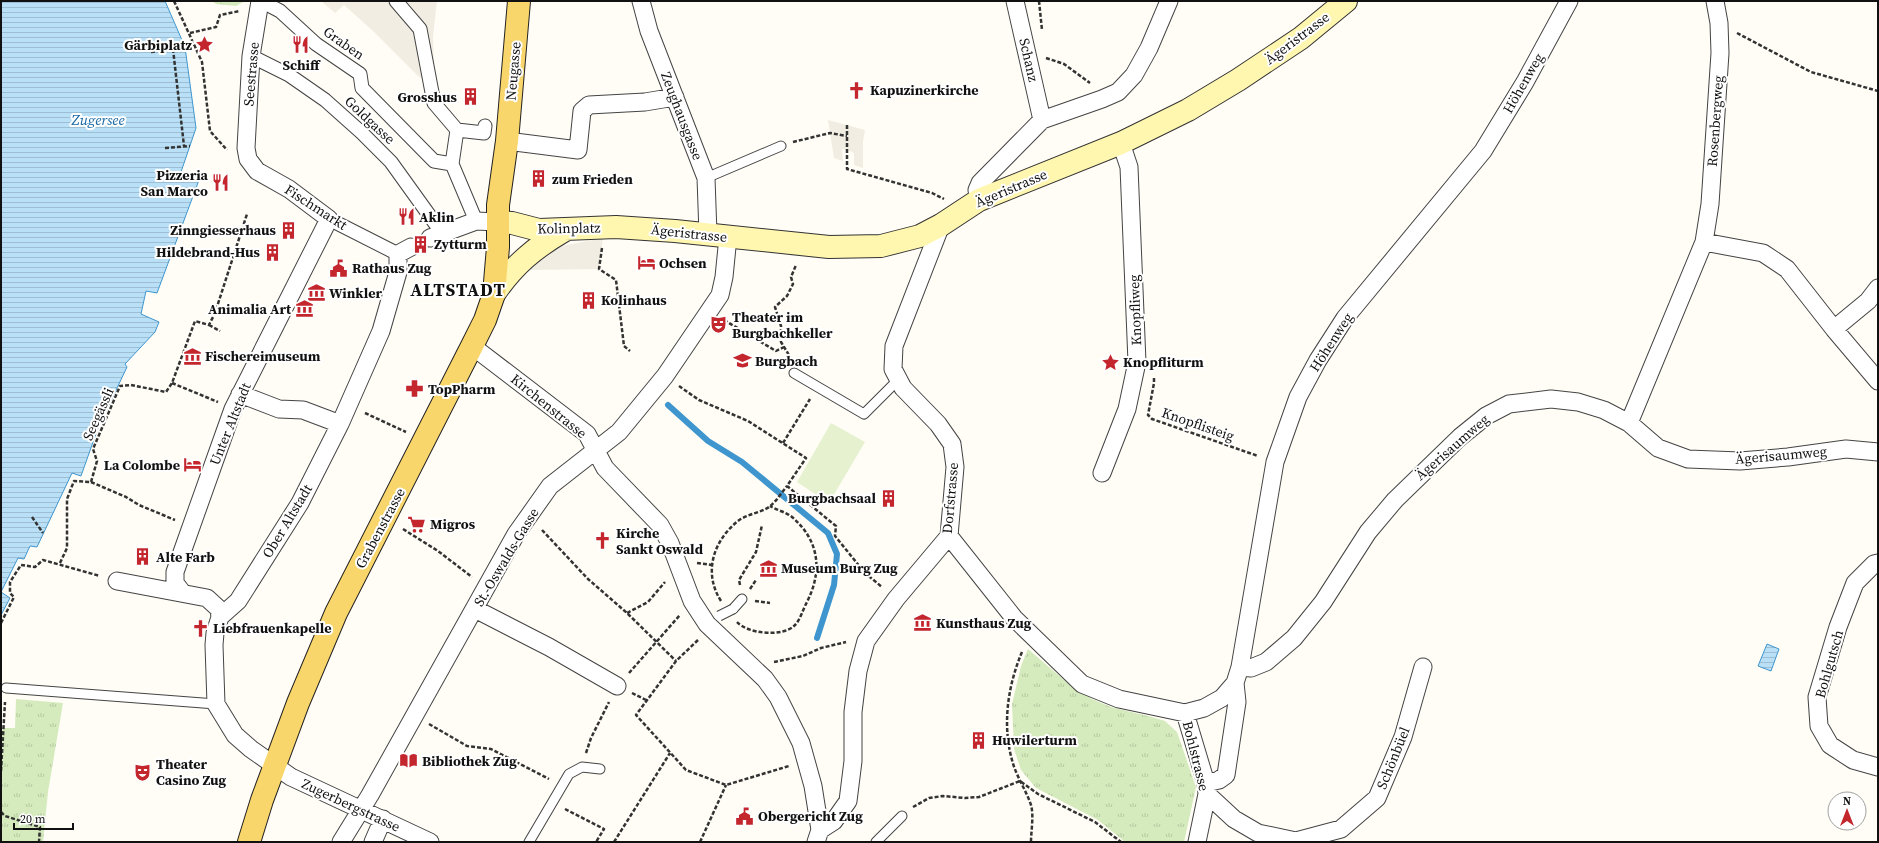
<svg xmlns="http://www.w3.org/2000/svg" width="1879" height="843" font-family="'Source Serif 4',serif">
	<defs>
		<pattern id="park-tufts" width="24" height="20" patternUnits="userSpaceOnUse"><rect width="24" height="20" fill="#d5ebbd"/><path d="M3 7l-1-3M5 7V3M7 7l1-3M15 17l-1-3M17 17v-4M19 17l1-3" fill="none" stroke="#b6c8a1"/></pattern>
		<pattern id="water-rules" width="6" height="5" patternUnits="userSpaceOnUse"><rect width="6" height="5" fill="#b9e0f7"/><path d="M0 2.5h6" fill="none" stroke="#9ebfd3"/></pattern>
	</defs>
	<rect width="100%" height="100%" fill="#fffdf5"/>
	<path fill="url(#park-tufts)" d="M212 1H245L236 6 216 4Z
		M1028 649 1071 686 1092 699 1111 707 1152 717 1165 721 1177 732 1196 787 1184 842H1125L1098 820 1036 788 1021 770 1014 749 1012 704 1021 666Z
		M16 699 63 703 48 792 43 842H1V728H15Z"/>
	<path fill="#e6f2cf" d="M831 423 865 442 829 503 797 482Z"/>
	<path fill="#f1ede2" d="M321 1H437L433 36 434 71 430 83 418 76 374 32 344 5 335 13Z
		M828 120 865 130 863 141V168L854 165V153L848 150 842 149 843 161 834 158Z
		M603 238 599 269 528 270 551 248Z"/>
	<path fill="url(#water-rules)" stroke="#3f96cf" d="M1 1H165L185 47 196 128 181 172 199 180 157 293 146 291 141 314 159 322 155 332 125 364 127 367 98 428 81 476 72 473 37 547 30 546 24 559 18 558 1 592 10 598 1 615Z
		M1767 644 1779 649 1771 671 1758 666Z"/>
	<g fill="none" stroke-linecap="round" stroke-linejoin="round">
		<path stroke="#3f96cf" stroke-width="6" d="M668 405 708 441 742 462 828 533 837 554 834 585 817 638"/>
		<defs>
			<path id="service" d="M706 178 781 146
				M794 373 864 414 899 379
				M733 609 742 599
				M6 688 216 704
				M529 842 569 774 582 767 600 769
				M876 842 902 816"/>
			<path id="pedestrian" d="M261 1 280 11 316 44 360 74 362 88 434 161 452 164
				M396 1 420 29 434 103 457 130 452 164 476 221
				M251 56 289 75 325 100 362 133 391 162 442 233
				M457 130 484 133 485 126
				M329 219 398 254"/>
			<path id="minor" d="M641 1 649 31 706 178 708 234
				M1015 1 1042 120
				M507 141 578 150 582 111 589 105 645 102 675 97
				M979 200 977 190 980 183 1042 120 1102 99 1118 92 1134 75 1149 48 1169 1
				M430 238 476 221 498 222
				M1704 242 1763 253 1787 269 1834 329 1878 381
				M411 247 398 254V272L381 331 340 424 300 503 238 601 220 617 215 633 214 645 216 704 235 735 251 749 291 777 430 842
				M1834 329 1868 301 1878 288
				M472 346 587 434 605 468 660 525 670 543 692 601 707 624 765 679 778 697 801 743 813 786 820 830 816 842
				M240 394 279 409 303 410 340 424
				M1629 423 1704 242 1710 204 1720 53 1719 23 1715 1
				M1102 473 1127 409 1137 362 1129 167 1121 143
				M949 536 1014 618 1082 684 1119 699 1185 713 1204 708 1222 698 1235 683 1240 667 1275 462 1298 397 1318 360 1345 318 1483 151 1525 82 1569 1
				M1878 563 1874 564 1855 583 1838 627 1817 697 1819 726 1830 745 1853 760 1878 767
				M117 581 207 598 219 609 220 617
				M182 592 175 583V572L233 409 329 219 289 189 257 171 248 159 246 148 251 56 260 1
				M475 609 549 647 617 686
				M1240 667 1251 668 1266 662 1294 638 1323 602 1368 532 1395 500 1460 437 1486 416 1509 404 1551 399 1578 402 1604 410 1629 423 1658 448 1688 459 1740 461 1788 457 1846 449 1878 452
				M1185 713 1206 783 1207 794 1197 842
				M1206 783 1219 780 1226 775 1237 702 1235 683
				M1207 794 1234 819 1258 833 1296 841 1341 829 1377 798 1403 737 1423 667
				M820 830 834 821 848 801 853 761V712L858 671 866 641 896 599 949 536 955 467 952 444 938 424 903 388 893 369 894 346 941 225
				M341 842 370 795 516 534 550 486 619 432 665 376 720 295 724 277 728 237
				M373 842 383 819"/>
			<path id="secondary" d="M498 222 512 223 539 230 616 227 675 231 829 247 881 246 920 236 941 225 979 200 1121 143 1188 110 1238 80 1301 38 1346 1
				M494 294C514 265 534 248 565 230"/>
			<path id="primary" d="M249 842 262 800 298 703 336 613 472 346 485 320 494 294 498 247V205L507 141 519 1"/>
		</defs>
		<use href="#service" stroke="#444" stroke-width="11"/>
		<use href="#pedestrian" stroke="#444" stroke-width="15"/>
		<use href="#minor" stroke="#444" stroke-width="19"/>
		<use href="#secondary" stroke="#333" stroke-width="24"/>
		<use href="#primary" stroke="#222" stroke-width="24"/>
		<path stroke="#333" stroke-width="2.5" stroke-dasharray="4 2" stroke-linecap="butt" d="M174 1 202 62 210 131 227 150
			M1039 1 1042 30
			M190 33 216 27 220 15 240 11
			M1737 33 1811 72 1878 91
			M173 49 184 146
			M151 52 185 47
			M1046 58 1064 64 1090 83
			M847 125V169L932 193 944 199
			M793 142 830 133 847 136
			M165 148 190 146
			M602 248 599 269 616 280 624 346 630 351
			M724 320 776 351 784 347
			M209 325 220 331
			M792 360 781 342V326L775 307 787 296 793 284 791 277 796 265
			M1154 378V383L1148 415 1152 419 1258 456
			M172 383 218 402
			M679 386 699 400 748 421 806 458 787 486 836 526 835 536 865 573 882 587
			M365 413 406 432
			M783 443 810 399
			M91 482 126 497 139 505 175 520
			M32 517 43 533
			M403 529 438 551 472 577
			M542 530 588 579 627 613 676 661
			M60 563 67 548V499L74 481 91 482 97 461 93 449 120 386 131 385 166 392 172 383 195 321 209 325 215 313 247 214
			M697 563 712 565
			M740 585 739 580 756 552 762 525
			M750 589 756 580
			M721 601C703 573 713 541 738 521 747 514 760 513 769 507 776 502 782 492 787 486
			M755 601 770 603
			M627 613 648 602 665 582
			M737 622C748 634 782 637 794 626 800 621 803 609 807 602 823 570 819 540 792 517 786 512 776 510 770 506
			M1 623 14 597 10 593V582L21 565 35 567 43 560 100 576
			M698 640 676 661 636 715 686 770 726 785 789 766
			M1022 652C1008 685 1002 724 1012 760 1016 776 1026 790 1031 805 1034 816 1031 831 1031 842
			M774 662 803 656 821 648 846 642
			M629 673 680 615
			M632 693 646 700
			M429 724 467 746 491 749 549 779
			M586 753 591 738 609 702
			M1 771 5 702
			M913 807 929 798 943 796 965 798 979 797 1020 781 1038 794 1095 822 1121 842
			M565 809 604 829 596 842
			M1 812 5 816 40 827 39 842
			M614 842 670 753
			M700 842 726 785"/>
		<use href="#service" stroke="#fff" stroke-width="9"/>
		<use href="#pedestrian" stroke="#fff" stroke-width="13"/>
		<use href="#minor" stroke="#fff" stroke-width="17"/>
		<use href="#secondary" stroke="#fff6b0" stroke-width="22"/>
		<use href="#primary" stroke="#f9d66b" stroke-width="22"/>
		<defs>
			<path id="service-bridge" d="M719 616 733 609"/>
		</defs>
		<use href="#service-bridge" stroke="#444" stroke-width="11" stroke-linecap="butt"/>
		<use href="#service-bridge" stroke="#fff" stroke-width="9"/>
	</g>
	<defs>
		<symbol id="sight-bare" viewBox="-9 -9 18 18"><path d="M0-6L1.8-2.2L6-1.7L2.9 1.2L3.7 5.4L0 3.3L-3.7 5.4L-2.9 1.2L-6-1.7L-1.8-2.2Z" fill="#c4262e" stroke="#fff" stroke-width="2.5" paint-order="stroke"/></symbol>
		<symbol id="restaurant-bare" viewBox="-9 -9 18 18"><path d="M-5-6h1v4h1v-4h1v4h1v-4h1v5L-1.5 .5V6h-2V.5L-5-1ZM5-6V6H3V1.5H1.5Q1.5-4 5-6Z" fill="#c4262e" stroke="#fff" stroke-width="2.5" paint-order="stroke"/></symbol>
		<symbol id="church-bare" viewBox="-9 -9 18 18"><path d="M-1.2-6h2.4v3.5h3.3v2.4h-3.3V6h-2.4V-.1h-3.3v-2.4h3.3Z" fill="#c4262e" stroke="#fff" stroke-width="2.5" paint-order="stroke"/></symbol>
		<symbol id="building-bare" viewBox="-9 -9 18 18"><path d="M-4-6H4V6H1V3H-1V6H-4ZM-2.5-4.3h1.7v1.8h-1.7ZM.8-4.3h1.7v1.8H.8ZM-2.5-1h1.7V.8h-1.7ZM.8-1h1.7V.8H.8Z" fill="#c4262e" stroke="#fff" stroke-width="2.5" paint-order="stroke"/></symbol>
		<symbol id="hotel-bare" viewBox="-9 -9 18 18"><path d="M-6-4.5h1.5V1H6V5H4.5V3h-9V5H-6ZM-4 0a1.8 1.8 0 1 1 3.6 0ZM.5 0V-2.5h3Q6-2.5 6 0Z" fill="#c4262e" stroke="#fff" stroke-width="2.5" paint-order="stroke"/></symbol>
		<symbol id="civic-bare" viewBox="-9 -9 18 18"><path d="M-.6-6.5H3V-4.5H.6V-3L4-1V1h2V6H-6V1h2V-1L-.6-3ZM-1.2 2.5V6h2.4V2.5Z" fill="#c4262e" stroke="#fff" stroke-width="2.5" paint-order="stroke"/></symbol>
		<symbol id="museum-bare" viewBox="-9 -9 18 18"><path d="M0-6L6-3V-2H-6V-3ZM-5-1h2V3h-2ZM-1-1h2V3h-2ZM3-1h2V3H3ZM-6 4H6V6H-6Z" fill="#c4262e" stroke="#fff" stroke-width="2.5" paint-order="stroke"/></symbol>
		<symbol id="theatre-bare" viewBox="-9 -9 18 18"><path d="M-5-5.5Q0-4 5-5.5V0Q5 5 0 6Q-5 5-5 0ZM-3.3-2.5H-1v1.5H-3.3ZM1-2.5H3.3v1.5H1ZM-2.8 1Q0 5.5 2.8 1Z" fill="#c4262e" stroke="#fff" stroke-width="2.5" paint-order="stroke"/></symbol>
		<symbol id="school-bare" viewBox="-9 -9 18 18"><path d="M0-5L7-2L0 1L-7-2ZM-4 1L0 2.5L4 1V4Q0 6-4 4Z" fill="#c4262e" stroke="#fff" stroke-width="2.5" paint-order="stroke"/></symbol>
		<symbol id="pharmacy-bare" viewBox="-9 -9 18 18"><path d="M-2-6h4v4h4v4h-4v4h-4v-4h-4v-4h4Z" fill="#c4262e" stroke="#fff" stroke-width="2.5" paint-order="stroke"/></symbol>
		<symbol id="supermarket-bare" viewBox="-9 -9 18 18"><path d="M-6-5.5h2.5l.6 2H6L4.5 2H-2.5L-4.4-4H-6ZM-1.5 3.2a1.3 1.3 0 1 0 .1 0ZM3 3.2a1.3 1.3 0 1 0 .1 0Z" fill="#c4262e" stroke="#fff" stroke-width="2.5" paint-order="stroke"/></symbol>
		<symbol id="library-bare" viewBox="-9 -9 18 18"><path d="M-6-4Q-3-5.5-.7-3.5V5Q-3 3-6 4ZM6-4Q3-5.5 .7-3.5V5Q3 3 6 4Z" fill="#c4262e" stroke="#fff" stroke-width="2.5" paint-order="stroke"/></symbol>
	</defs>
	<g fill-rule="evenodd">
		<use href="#sight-bare" x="192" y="32" width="25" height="25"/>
		<use href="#restaurant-bare" x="288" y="32" width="25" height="25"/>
		<use href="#church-bare" x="844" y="78" width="25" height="25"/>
		<use href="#building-bare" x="458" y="84" width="25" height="25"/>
		<use href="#building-bare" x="526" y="166" width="25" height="25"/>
		<use href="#restaurant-bare" x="208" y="170" width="25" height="25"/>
		<use href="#restaurant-bare" x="394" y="204" width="25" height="25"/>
		<use href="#building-bare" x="276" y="218" width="25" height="25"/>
		<use href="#building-bare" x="408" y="232" width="25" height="25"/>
		<use href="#building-bare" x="260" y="240" width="25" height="25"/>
		<use href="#hotel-bare" x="634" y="250" width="25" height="25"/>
		<use href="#civic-bare" x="326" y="256" width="25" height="25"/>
		<use href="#museum-bare" x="304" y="280" width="25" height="25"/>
		<use href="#building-bare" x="576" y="288" width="25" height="25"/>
		<use href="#museum-bare" x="292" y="296" width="25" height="25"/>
		<use href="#theatre-bare" x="706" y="312" width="25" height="25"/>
		<use href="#museum-bare" x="180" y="344" width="25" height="25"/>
		<use href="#school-bare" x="730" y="348" width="25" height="25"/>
		<use href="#sight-bare" x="1098" y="350" width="25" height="25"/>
		<use href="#pharmacy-bare" x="402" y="376" width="25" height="25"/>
		<use href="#hotel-bare" x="180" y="452" width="25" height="25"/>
		<use href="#building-bare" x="876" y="486" width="25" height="25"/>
		<use href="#supermarket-bare" x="404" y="512" width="25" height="25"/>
		<use href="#church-bare" x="590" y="528" width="25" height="25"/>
		<use href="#building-bare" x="130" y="544" width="25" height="25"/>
		<use href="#museum-bare" x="756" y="556" width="25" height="25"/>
		<use href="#museum-bare" x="910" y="610" width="25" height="25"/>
		<use href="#church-bare" x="188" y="616" width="25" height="25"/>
		<use href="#building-bare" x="966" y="728" width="25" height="25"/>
		<use href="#library-bare" x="396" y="748" width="25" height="25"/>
		<use href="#theatre-bare" x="130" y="760" width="25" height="25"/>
		<use href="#civic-bare" x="732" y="804" width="25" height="25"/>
	</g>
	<g text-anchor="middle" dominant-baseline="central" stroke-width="4" stroke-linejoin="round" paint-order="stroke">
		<g font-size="14" fill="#111" stroke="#fff">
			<text transform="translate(1297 38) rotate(-37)">Ägeristrasse</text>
			<text transform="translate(344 43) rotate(35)">Graben</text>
			<text transform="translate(1029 60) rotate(77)">Schanz</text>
			<text transform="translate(513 71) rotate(-85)">Neugasse</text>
			<text transform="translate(251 74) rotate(-85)">Seestrasse</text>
			<text transform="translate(1523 83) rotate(-60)">Höhenweg</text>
			<text transform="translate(682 116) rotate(69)">Zeughausgasse</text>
			<text transform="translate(370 120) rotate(43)">Goldgasse</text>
			<text transform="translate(1715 121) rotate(-86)">Rosenbergweg</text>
			<text transform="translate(1011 188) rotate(-23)">Ägeristrasse</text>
			<text transform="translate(316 207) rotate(33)">Fischmarkt</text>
			<text transform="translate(569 228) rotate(-1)">Kolinplatz</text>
			<text transform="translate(689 233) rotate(6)">Ägeristrasse</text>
			<text transform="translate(1135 310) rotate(-92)">Knopfliweg</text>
			<text transform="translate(1331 342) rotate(-57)">Höhenweg</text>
			<text transform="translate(549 406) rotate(39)">Kirchenstrasse</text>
			<text transform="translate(98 414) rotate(-66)">Seegässli</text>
			<text transform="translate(230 424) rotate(-68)">Unter Altstadt</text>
			<text transform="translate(1198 424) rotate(19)">Knopflisteig</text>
			<text transform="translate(1452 447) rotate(-41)">Ägerisaumweg</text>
			<text transform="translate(1781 455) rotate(-5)">Ägerisaumweg</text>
			<text transform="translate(950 498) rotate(-85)">Dorfstrasse</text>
			<text transform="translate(287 521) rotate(-59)">Ober Altstadt</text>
			<text transform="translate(380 528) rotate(-62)">Grabenstrasse</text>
			<text transform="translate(506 557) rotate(-59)">St.-Oswalds-Gasse</text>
			<text transform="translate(1829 664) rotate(-74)">Bohlgutsch</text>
			<text transform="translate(1196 756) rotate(76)">Bohlstrasse</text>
			<text transform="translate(1393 758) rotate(-68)">Schönbüel</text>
			<text transform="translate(351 805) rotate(25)">Zugerbergstrasse</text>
		</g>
		<g font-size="14" font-weight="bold" fill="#111" stroke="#fff" text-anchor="start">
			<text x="192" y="45" text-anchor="end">Gärbiplatz</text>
			<text x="301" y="65" text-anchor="middle">Schiff</text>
			<text x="870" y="90">Kapuzinerkirche</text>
			<text x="457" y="97" text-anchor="end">Grosshus</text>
			<text x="208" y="175" text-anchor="end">Pizzeria<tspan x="208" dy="16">San Marco</tspan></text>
			<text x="552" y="179">zum Frieden</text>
			<text x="419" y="217">Aklin</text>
			<text x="276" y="230" text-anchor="end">Zinngiesserhaus</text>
			<text x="434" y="244">Zytturm</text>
			<text x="260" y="252" text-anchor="end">Hildebrand-Hus</text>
			<text x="659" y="263">Ochsen</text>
			<text x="352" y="268">Rathaus Zug</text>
			<text x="329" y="293">Winkler</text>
			<text x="601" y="300">Kolinhaus</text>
			<text x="291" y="309" text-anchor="end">Animalia Art</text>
			<text x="732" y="317">Theater im<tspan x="732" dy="16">Burgbachkeller</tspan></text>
			<text x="205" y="356">Fischereimuseum</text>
			<text x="755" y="361">Burgbach</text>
			<text x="1123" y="362">Knopfliturm</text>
			<text x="428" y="389">TopPharm</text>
			<text x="180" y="465" text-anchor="end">La Colombe</text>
			<text x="876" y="498" text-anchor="end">Burgbachsaal</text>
			<text x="430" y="524">Migros</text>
			<text x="616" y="533">Kirche<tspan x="616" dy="16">Sankt Oswald</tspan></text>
			<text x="156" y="557">Alte Farb</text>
			<text x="781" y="568">Museum Burg Zug</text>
			<text x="936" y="623">Kunsthaus Zug</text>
			<text x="213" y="628">Liebfrauenkapelle</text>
			<text x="992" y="740">Huwilerturm</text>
			<text x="422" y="761">Bibliothek Zug</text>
			<text x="156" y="764">Theater<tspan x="156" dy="16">Casino Zug</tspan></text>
			<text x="758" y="816">Obergericht Zug</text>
		</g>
		<g font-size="15" font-style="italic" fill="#1768a6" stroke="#fff">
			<text x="98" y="119">Zugersee</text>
		</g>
		<g font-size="18" font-weight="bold" letter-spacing="1" fill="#111" stroke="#fff">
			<text x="458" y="289">ALTSTADT</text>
		</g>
	</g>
	<rect width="1879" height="843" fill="none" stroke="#111111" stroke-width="4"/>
	<g transform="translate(1847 811)"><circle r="19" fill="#ffffff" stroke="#a0a0a0"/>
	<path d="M0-3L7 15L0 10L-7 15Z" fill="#c4262e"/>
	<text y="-6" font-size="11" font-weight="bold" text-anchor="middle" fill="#111111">N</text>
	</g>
	<path d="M14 823v6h59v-6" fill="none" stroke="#111111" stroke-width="2"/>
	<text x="20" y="823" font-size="12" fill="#111111" stroke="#ffffff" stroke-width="3" paint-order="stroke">20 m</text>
</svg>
